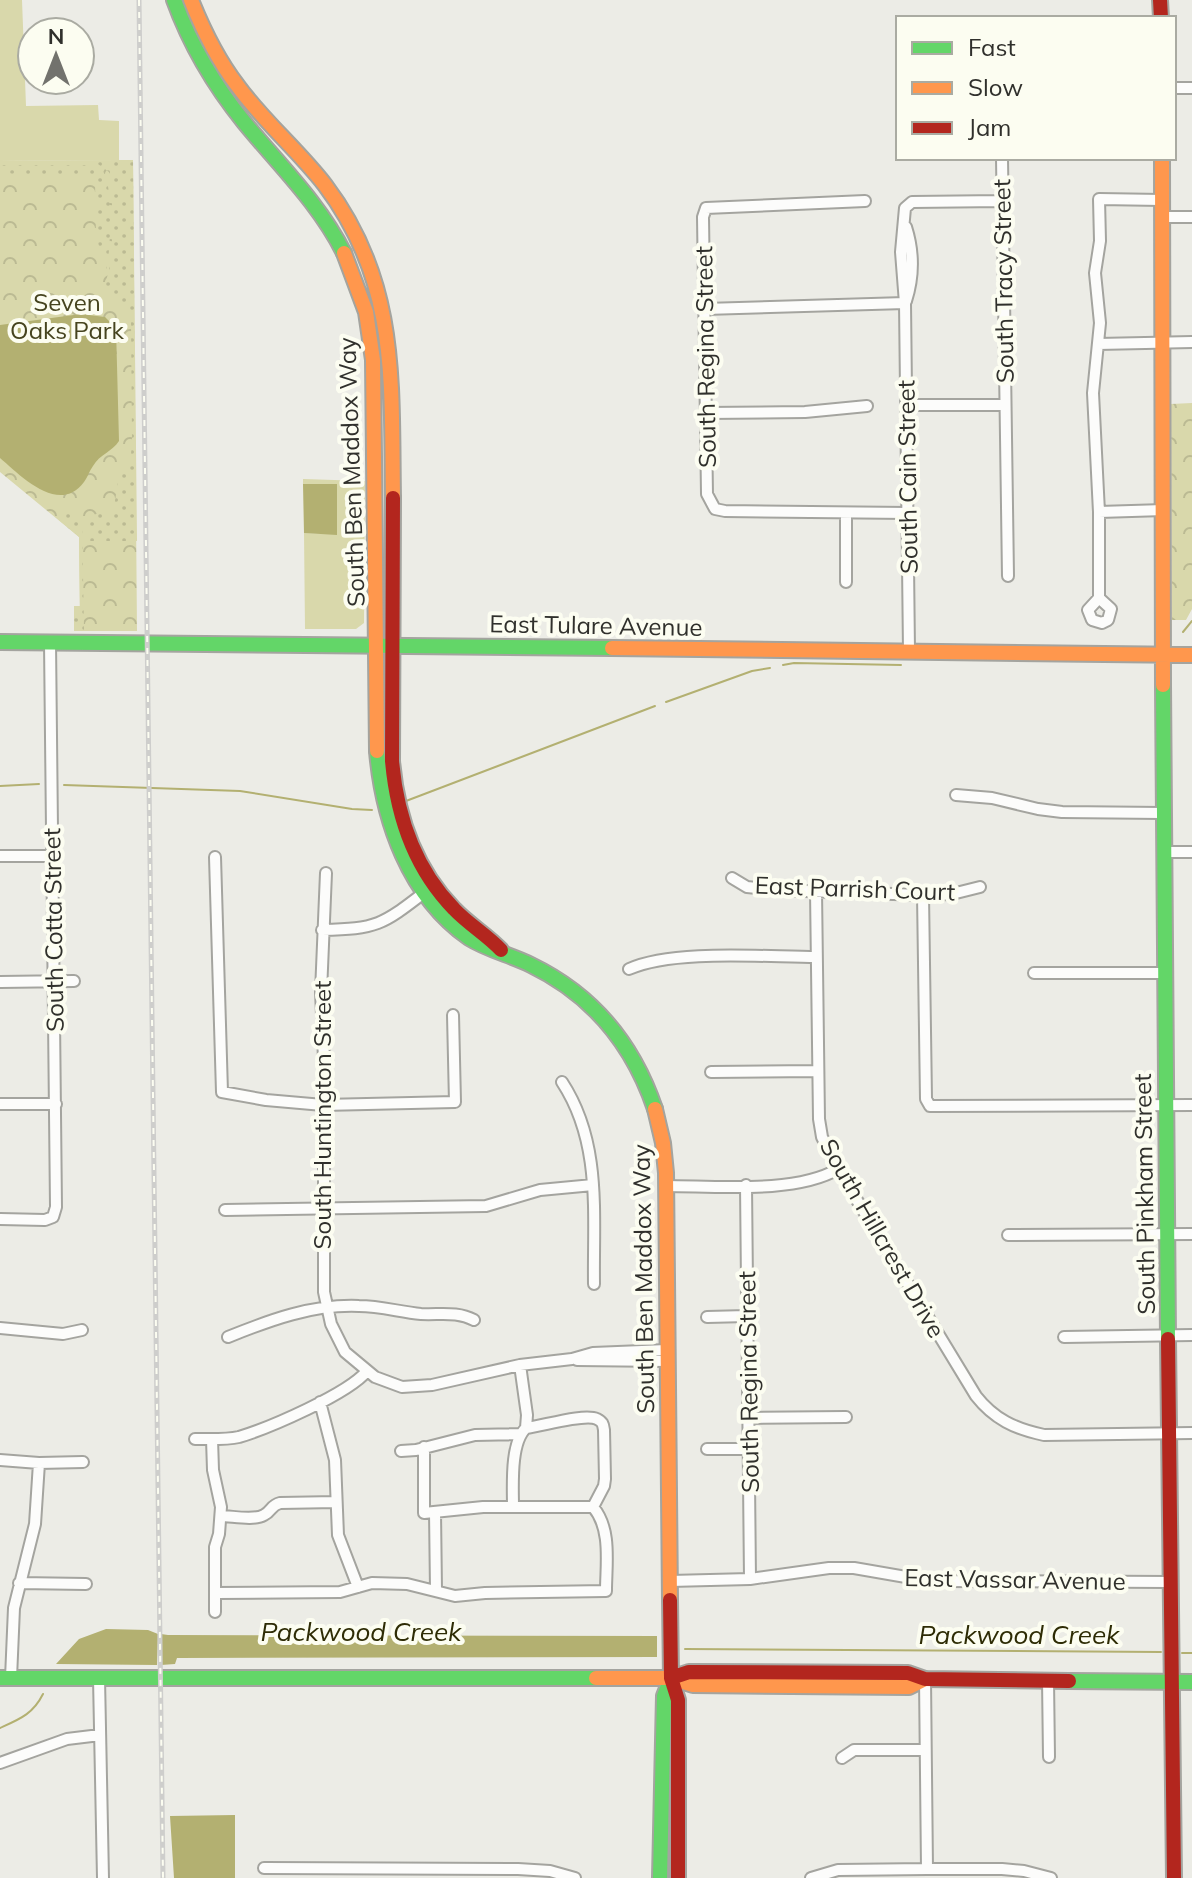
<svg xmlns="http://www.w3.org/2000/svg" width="1192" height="1878" font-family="Mulish,sans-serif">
	<defs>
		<pattern id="park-crowns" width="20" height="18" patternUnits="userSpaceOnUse" patternTransform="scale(2)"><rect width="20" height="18" fill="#d9d8ab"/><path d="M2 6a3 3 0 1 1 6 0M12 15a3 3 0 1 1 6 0" fill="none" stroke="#bbba93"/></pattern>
		<pattern id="garden-dots" width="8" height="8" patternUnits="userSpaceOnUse" patternTransform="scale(2)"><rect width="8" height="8" fill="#d9d8ab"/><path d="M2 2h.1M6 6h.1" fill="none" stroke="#bbba93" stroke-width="1.8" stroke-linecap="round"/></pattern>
	</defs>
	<rect width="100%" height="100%" fill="#ecece6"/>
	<path fill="#d9d8ab" d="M0 0H22L26 106 98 105 99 120 119 121V160L0 161Z
		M303 479 365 481 364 623 356 629H305L304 533 337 534V485L303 484Z"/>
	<path fill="url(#park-crowns)" d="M133 160 137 631H80L79 537 0 472V161Z
		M1192 403V609L1186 620H1172L1171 404Z"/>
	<path fill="url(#garden-dots)" d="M133 160 137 541H87L86 516 107 512 114 507 118 482 131 454 132 441 131 322C126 299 117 305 103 293L112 258V195L109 172 95 162 0 161Z
		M0 165H93C98 168 101 168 104 173 113 187 111 253 106 270L96 236 95 181C80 174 63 179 47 177 31 175 17 173 0 174Z
		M64 511 82 518 84 631H74V606H80L79 537 59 520Z"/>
	<path fill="#b3b071" d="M81 314 105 317 116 328 119 441C112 452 100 454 93 466 89 471 88 477 84 482 59 516 20 475 0 458V325Z
		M303 484H337V535L304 533Z
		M106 1629 148 1630 158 1634 157 1665 56 1664 79 1639Z
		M161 1634 168 1635 657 1636V1657L177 1658 175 1664 161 1665Z
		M235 1815V1878H174L170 1816Z"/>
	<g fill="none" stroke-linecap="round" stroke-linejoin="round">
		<path stroke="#b3b071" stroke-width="2" d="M1183 632 1192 621
			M783 665 794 663 901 665
			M666 702 752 671 770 668
			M64 785 240 791 352 809 372 810
			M0 786 39 784
			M406 801 655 706
			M685 1649 1161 1652
			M1182 1653H1192
			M0 1728C20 1719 33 1714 43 1694"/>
		<defs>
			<path id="street" d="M1174 88H1192
				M1002 158 1008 576
				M865 201 706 208 703 217 707 494 715 509 725 511 908 513
				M1162 217H1192
				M906 227C914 252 914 276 906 301
				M705 309 905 303
				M1098 344 1192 342
				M907 405H1005
				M706 413 805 412 867 406
				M1099 512 1164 510
				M846 513V582
				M1099 598V512L1093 393 1100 323 1095 273 1100 241 1099 199 1162 200
				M1099 598 1111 609 1108 620 1102 623 1092 620 1088 610Z
				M909 651 905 303 901 252 905 208 912 202 1002 201
				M956 795 992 798 1038 809 1062 812 1162 813
				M1163 852H1192
				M0 856H52
				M215 857 222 1092 266 1100 323 1105 455 1102 453 1015
				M326 873 321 992 324 1059V1292L331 1324 345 1352 375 1377 402 1387 432 1385 520 1365 572 1359 593 1353 667 1350
				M732 878 747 887 775 890 923 895 952 894 980 887
				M816 891 819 1119 822 1137 838 1169 976 1396C994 1419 1015 1429 1044 1435L1192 1433
				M923 895 926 1099 930 1106 1192 1105
				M322 930C377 929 382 925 425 892
				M629 969C673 949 765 957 816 957
				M1034 973H1163
				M0 982 74 981
				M711 1072 817 1071
				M562 1082C602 1143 593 1214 594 1284
				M0 1104H56
				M746 1185 750 1579
				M666 1186C715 1186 796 1194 838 1169
				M225 1210 486 1206 540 1190 593 1185
				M0 1219 45 1220 53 1217 56 1207 50 642
				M1008 1235 1192 1234
				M707 1317 747 1316
				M0 1328 63 1334 82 1330
				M228 1337C270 1320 313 1304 359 1306 380 1306 400 1312 421 1314 440 1315 457 1311 474 1320
				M1064 1337 1192 1335
				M577 1360 667 1361
				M320 1402 335 1460 338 1535 358 1587
				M749 1418 846 1417
				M195 1439C209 1439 225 1440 239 1437 269 1428 348 1394 367 1371
				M212 1439 213 1470 221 1507 219 1534 215 1547V1612
				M424 1447V1513L483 1507H593
				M707 1449H749
				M401 1451 416 1450 475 1435 519 1434
				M0 1460 39 1463 83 1462
				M513 1507C513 1486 510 1443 526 1428L527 1415 520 1365
				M435 1512 436 1590
				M221 1516C232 1516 254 1521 264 1515 272 1511 271 1505 280 1503L336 1502
				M670 1581 750 1579 829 1568H854L929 1581 1170 1582
				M19 1583 86 1584
				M216 1593 340 1592 372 1583 407 1584 455 1596 485 1593 606 1591C606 1564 612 1529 593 1507L604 1486 605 1479 604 1430C603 1424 603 1422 597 1419 584 1413 543 1426 526 1428
				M11 1678 14 1608 35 1524 39 1463
				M99 1678 103 1878
				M925 1679 927 1869
				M1048 1680 1049 1757
				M842 1758 854 1750H925
				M0 1763 67 1739 100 1735
				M264 1868 518 1869 550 1871 575 1878
				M811 1878 838 1870 927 1869H1002L1024 1871 1051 1878"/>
			<path id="fast" d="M174 0C190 44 214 85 244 122 279 165 319 203 344 253
				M0 642 612 648
				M1163 685 1168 1339
				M377 751C383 821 409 896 469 938 488 950 511 955 531 965 593 995 633 1044 655 1109
				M0 1678H596
				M1069 1681 1192 1682
				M660 1878 664 1696 671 1678"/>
			<path id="slow" d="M191 0C203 30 217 59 237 85 263 121 298 150 325 185 399 283 391 382 393 498
				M1162 158 1163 685
				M344 253 366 312 373 360 377 751
				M612 648 1192 655
				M655 1109 663 1143 666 1173 670 1600
				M596 1678H671L693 1685 909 1687 925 1679"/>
			<path id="jam" d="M1160 0 1161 18
				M393 498 392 761C397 817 414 868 454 909 468 924 487 935 501 950
				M1168 1339 1174 1878
				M670 1600 671 1678 678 1700V1878
				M671 1678 689 1672 908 1673 925 1679 1069 1681"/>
		</defs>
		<use href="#street" stroke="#a4a49f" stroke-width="14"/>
		<use href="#fast" stroke="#a4a49f" stroke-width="18"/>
		<use href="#slow" stroke="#a4a49f" stroke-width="18"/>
		<use href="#jam" stroke="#a4a49f" stroke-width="18"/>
		<use href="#street" stroke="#fcfcfb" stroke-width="10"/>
		<use href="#fast" stroke="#63d668" stroke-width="14"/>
		<use href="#slow" stroke="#ff974d" stroke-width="14"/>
		<use href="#jam" stroke="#b3261e" stroke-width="14"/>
		<defs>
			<path id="rail" d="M139 0 163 1878"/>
		</defs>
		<use href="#rail" stroke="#cececc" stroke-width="5"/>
		<use href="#rail" stroke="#fcfdf1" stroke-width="2" stroke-dasharray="6" stroke-linecap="butt"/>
	</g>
	<g text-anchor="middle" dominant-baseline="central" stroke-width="8" stroke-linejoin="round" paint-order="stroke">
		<g font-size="24" fill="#30302c" stroke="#fcfdf1">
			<text transform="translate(1003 281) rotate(-91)">South Tracy Street</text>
			<text transform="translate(705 357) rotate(-91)">South Regina Street</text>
			<text transform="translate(351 472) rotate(-92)">South Ben Maddox Way</text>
			<text transform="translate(907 477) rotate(-91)">South Cain Street</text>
			<text transform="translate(596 625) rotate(1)">East Tulare Avenue</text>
			<text transform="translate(855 888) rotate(2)">East Parrish Court</text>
			<text transform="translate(53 930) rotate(-91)">South Cotta Street</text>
			<text transform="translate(322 1115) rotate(-90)">South Huntington Street</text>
			<text transform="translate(1144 1194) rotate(-91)">South Pinkham Street</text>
			<text transform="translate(883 1238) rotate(60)">South Hillcrest Drive</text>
			<text transform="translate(643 1279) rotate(-91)">South Ben Maddox Way</text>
			<text transform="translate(748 1382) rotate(-91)">South Regina Street</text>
			<text transform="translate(1015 1579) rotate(1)">East Vassar Avenue</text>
		</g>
		<g font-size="24" fill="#46441f" stroke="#fcfdf1">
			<text x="67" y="302">Seven<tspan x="67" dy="28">Oaks Park</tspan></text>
		</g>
		<g font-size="26" font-style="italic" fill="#2e2c05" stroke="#fcfdf1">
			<text x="361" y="1631">Packwood Creek</text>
			<text x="1019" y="1634">Packwood Creek</text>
		</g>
	</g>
	<rect x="896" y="16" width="280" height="144" fill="#fcfdf1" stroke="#aaaba2" stroke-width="2"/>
	<rect x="912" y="42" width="40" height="12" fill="#63d668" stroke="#aaaba2" stroke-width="2"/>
	<text x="968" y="56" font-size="24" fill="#30302c">Fast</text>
	<rect x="912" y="82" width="40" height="12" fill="#ff974d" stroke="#aaaba2" stroke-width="2"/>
	<text x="968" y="96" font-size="24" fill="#30302c">Slow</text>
	<rect x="912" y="122" width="40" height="12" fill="#b3261e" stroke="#aaaba2" stroke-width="2"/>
	<text x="968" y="136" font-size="24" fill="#30302c">Jam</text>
	<g transform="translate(56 56)"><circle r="38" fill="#fcfdf1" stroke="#aaaba2" stroke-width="2"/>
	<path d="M0-6L14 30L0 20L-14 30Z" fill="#72726d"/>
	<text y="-12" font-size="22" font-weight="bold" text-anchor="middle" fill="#30302c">N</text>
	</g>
</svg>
